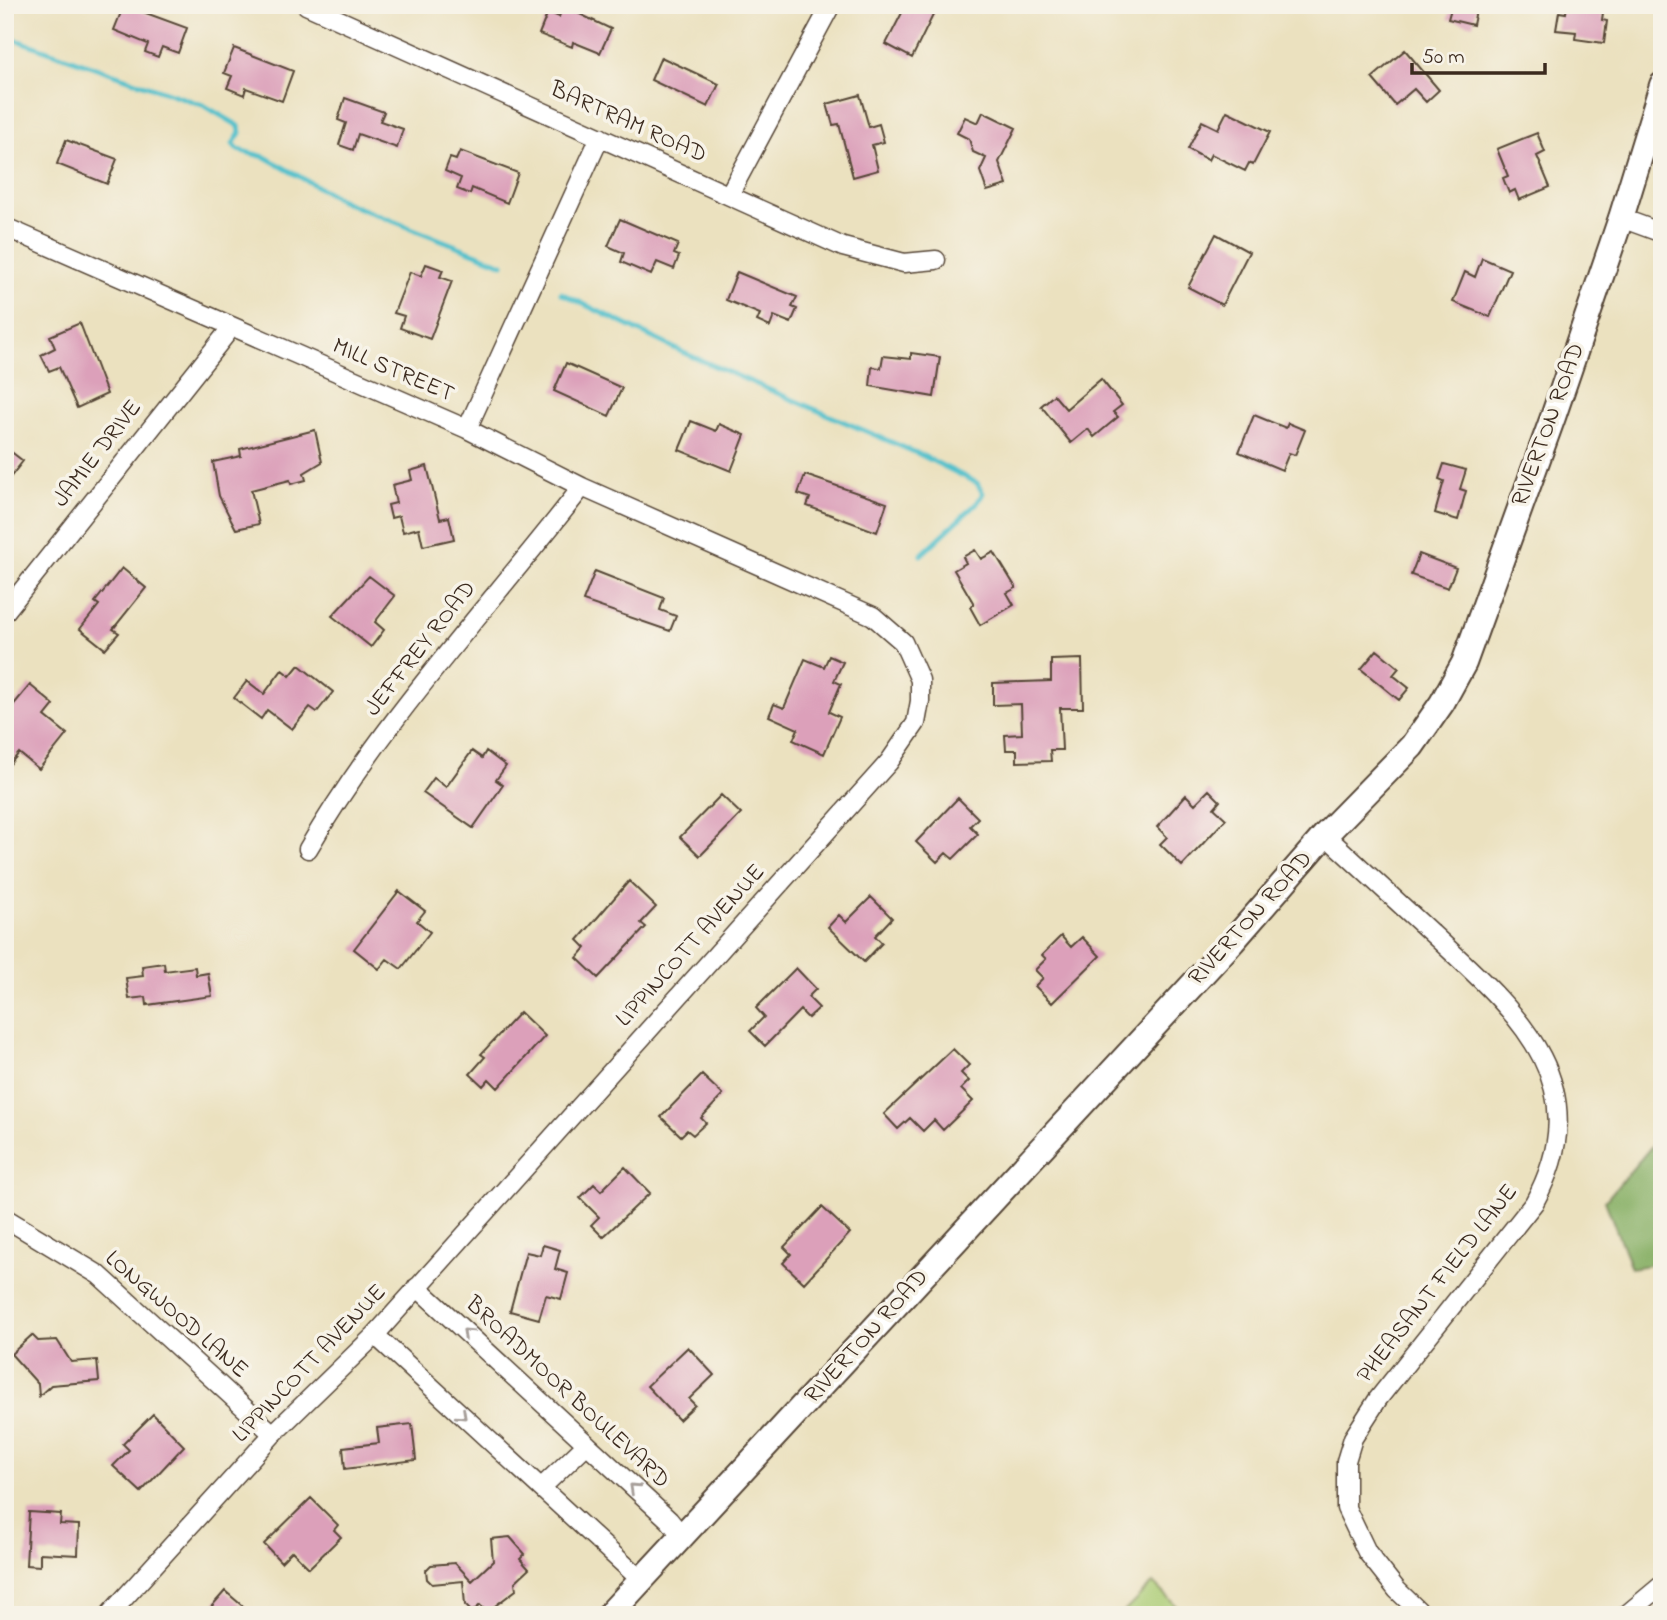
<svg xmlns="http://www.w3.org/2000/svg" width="1667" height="1620" font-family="'Indie Flower',sans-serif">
	<rect width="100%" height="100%" fill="#f7f3e8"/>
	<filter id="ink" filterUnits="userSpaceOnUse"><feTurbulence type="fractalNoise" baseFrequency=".0143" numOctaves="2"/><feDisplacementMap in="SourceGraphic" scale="14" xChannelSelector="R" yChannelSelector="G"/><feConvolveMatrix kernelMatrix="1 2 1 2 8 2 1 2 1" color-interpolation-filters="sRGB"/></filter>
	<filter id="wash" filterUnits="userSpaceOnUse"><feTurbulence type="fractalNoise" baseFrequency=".00686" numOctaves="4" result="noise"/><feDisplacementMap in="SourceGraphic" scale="28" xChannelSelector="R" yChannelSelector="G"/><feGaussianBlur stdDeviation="1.57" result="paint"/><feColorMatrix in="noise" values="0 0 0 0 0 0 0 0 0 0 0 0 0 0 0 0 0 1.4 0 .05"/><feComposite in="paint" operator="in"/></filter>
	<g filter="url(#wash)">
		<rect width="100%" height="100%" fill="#ebe1bf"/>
		<path fill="#abcc74" stroke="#737b49" stroke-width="2" d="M1153 1583 1185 1615H1121Z"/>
		<path fill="#88b066" stroke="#626d42" stroke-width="2" d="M1662 1134V1263L1631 1268 1605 1201Z"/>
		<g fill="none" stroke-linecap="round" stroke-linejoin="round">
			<path stroke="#54c1cc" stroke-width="5" d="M5 36 203 105 239 126 240 133 233 144 238 150 265 157 344 202 503 264
				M561 293 684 353 919 454 977 483 983 493 978 502 921 555"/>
		</g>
		<g id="blocks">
			<path fill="#dca0ba" d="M124 5 187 28 178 53 162 47 158 57 145 52 148 44 114 30Z
				M906 5H938L912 58 886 44Z
				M1452 5H1477L1473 25 1448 19Z
				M1567 5H1604L1602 20 1607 21 1604 43 1575 39 1576 32 1556 30 1559 12 1566 13Z
				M563 6 611 29 600 53 573 42 572 47 539 34 548 12 559 17Z
				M234 48 293 71 282 101 246 88 244 95 227 88 232 76 224 73Z
				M1405 50 1439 90 1426 102 1414 89 1395 105 1372 78Z
				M661 57 719 84 708 107 651 80Z
				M860 95 869 127 879 124 884 142 872 145 878 170 853 177 839 124 833 125 827 104Z
				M345 98 384 112 380 121 403 129 397 148 358 134 353 150 339 145 346 123 338 120Z
				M1227 111 1270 132 1253 165 1249 163 1245 171 1211 154 1208 160 1188 149 1202 121 1218 129Z
				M983 112 1016 128 999 162 1007 185 987 191 980 171 986 158 973 152 969 139 957 133 965 117 978 123Z
				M1537 133 1545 152 1537 156 1550 187 1519 200 1515 190 1509 193 1503 178 1508 176 1497 149Z
				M66 140 117 159 107 184 57 164Z
				M460 151 518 173 507 203 472 188 470 194 457 189 461 178 445 171 450 158 456 160Z
				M620 219 678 244 674 254 679 256 674 269 657 262 651 275 621 262 624 253 608 246Z
				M1216 234 1249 252 1222 305 1188 287Z
				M1482 258 1510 270 1490 317 1453 302 1465 272 1475 277Z
				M426 264 443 270 440 277 452 281 430 339 400 328 404 316 394 313 410 272 421 276Z
				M737 272 797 297 792 307 797 309 791 323 774 316 770 327 757 321 760 314 726 300Z
				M80 323 107 394 77 408 59 367 49 371 41 355 55 348 50 336Z
				M911 353 940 357 934 397 870 386 872 367 881 368 883 356 911 359Z
				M566 363 622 388 609 416 554 391Z
				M1101 379 1122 405 1113 412 1118 417 1094 437 1088 429 1071 443 1041 406 1054 395 1066 409Z
				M1254 415 1286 428 1288 423 1305 430 1295 455 1289 453 1282 470 1239 452Z
				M691 421 716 431 719 424 745 435 731 471 679 450Z
				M315 430 322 462 304 473 306 480 291 484 290 480 251 490 259 524 236 529 219 496 213 462 241 456 240 449Z
				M5 447 23 461 5 484Z
				M1444 464 1466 470 1460 489 1466 491 1458 520 1435 513 1444 481 1439 479Z
				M427 466 440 519 449 517 454 539 423 546 419 528 403 532 399 516 391 518 388 505 396 503 392 485 412 480 410 471Z
				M805 475 887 503 877 532 807 506 810 498 798 494Z
				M975 550 981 559 994 552 1016 588 1007 593 1014 605 980 625 970 607 974 604 954 570 966 563 963 557Z
				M1419 554 1456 568 1448 588 1411 575Z
				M122 568 146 588 113 629 119 633 105 649 80 629 99 605 95 602Z
				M595 571 664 598 660 610 676 616 670 631 583 601Z
				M369 576 395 596 375 622 384 630 371 647 332 616Z
				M1377 650 1399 668 1393 675 1409 688 1399 700 1361 669Z
				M829 656 843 662 834 681 841 684 829 712 840 717 824 754 793 740 798 729 769 716 774 704 784 708 805 659 824 667Z
				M1082 659 1083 708H1060L1062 750H1050L1051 761 1017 762V750H1006L1005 735 1022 734 1021 704 993 705V683L1051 681V660Z
				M299 665 333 692 317 712 310 707 292 729 267 710 261 719 234 698 247 681 264 694 282 670 290 676Z
				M30 685 54 705 45 716 67 734 39 769 19 753 5 770V715Z
				M472 751 482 758 486 751 506 766 496 780 503 785 473 828 423 793 434 778 446 787Z
				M1209 790 1220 801 1214 808 1226 819 1182 866 1160 844 1167 837 1157 827 1186 795 1195 804Z
				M721 795 741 814 700 856 680 837Z
				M958 798 978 818 970 826 978 834 953 859 946 853 937 862 916 842Z
				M629 881 656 907 641 923 646 927 598 978 577 958 586 948 578 940Z
				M399 891 425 911 417 921 430 932 401 969 387 959 379 969 354 949Z
				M871 897 892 918 875 936 882 943 864 962 828 927 839 915 846 922Z
				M1061 936 1071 947 1082 937 1100 956 1052 1003 1035 986 1043 978 1035 970 1046 959 1042 955Z
				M164 963 165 971 195 967 196 975 208 973 212 996 147 1005 146 997 129 999 126 978 143 976 142 966Z
				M796 968 816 989 808 997 819 1008 808 1018 800 1010 765 1046 750 1031 764 1017 756 1008Z
				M520 1012 545 1036 498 1088 489 1079 483 1086 470 1074 485 1057 481 1054Z
				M953 1049 969 1065 961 1073 969 1081 961 1089 973 1101 943 1130 934 1120 923 1131 910 1118 898 1129 884 1114Z
				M702 1075 723 1095 701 1118 706 1123 693 1135 687 1130 681 1136 661 1117Z
				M625 1167 650 1193 603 1237 591 1225 599 1217 580 1198 594 1184 601 1191Z
				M822 1207 850 1233 804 1283 783 1263 791 1254 784 1247Z
				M543 1245 560 1250 555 1269 568 1273 561 1299 546 1295 539 1319 510 1311 526 1252 540 1255Z
				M32 1335 38 1341 57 1340 71 1362 97 1360 99 1381 51 1385 39 1396 38 1384 11 1354Z
				M688 1347 714 1375 689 1399 695 1405 679 1420 647 1386Z
				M153 1414 184 1446 141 1492 113 1466 129 1450 123 1444Z
				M412 1424 416 1460 345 1469 343 1447 379 1443 377 1428Z
				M311 1498 338 1525 334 1530 341 1537 309 1568 292 1551 281 1562 264 1544Z
				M29 1512 61 1514 60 1524 79 1525 78 1555 40 1553V1566L26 1565Z
				M510 1537 525 1554 520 1559 529 1569 515 1582 516 1590 487 1612 480 1605 472 1612 465 1605 463 1581 432 1584 427 1579 426 1570 431 1565 455 1563 472 1581 493 1561 491 1539Z
				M225 1591 253 1615H204Z"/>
		</g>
	</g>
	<g filter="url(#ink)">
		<use href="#blocks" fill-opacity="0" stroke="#554536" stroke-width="2"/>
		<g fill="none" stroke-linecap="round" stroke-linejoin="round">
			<defs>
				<path id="minor" d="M306 5 843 247 904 263 936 260
					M729 195 831 5
					M1621 218 1662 233
					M5 227 467 429 582 487 873 616 903 642 920 680V701L916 723 889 762 375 1335 273 1434 109 1615
					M467 429 600 137
					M5 612 231 328
					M1325 835C1363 870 1401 905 1439 940 1521 1016 1598 1086 1534 1203L1378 1399 1353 1438 1346 1461V1508L1367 1552 1397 1590 1423 1615
					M308 849C384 718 490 606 582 487
					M5 1218 99 1275 273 1434
					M417 1287 669 1520 682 1536
					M375 1335 641 1580
					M541 1488 587 1444
					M1626 1615 1662 1585"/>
				<path id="secondary" d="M609 1615 1233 941 1325 835 1412 746 1442 703 1464 663 1553 417 1621 218 1662 85"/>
			</defs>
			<use href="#minor" stroke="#554536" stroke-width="21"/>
			<use href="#secondary" stroke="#554536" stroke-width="28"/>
			<use href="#minor" stroke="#fff" stroke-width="18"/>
			<use href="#secondary" stroke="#fff" stroke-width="24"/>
		</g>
		<defs><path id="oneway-chevron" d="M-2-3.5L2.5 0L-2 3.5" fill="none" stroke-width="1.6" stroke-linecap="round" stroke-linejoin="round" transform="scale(1.75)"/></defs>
		<g stroke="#a79f9a">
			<use href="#oneway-chevron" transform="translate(467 1333) rotate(-137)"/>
			<use href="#oneway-chevron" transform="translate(462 1415) rotate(43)"/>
			<use href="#oneway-chevron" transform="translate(634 1488) rotate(-137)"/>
		</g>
	</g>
	<g text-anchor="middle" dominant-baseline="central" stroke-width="7" stroke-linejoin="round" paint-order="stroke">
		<g font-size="24" fill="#3b2a1e" stroke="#f7f3e8">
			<text transform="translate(628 123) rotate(24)">BARTRAM ROAD</text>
			<text transform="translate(393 371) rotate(23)">MILL STREET</text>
			<text transform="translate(1549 425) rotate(-70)">RIVERTON ROAD</text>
			<text transform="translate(98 454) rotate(-52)">JAMIE DRIVE</text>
			<text transform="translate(421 649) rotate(-52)">JEFFREY ROAD</text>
			<text transform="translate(1251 919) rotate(-48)">RIVERTON ROAD</text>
			<text transform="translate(691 946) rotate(-48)">LIPPINCOTT AVENUE</text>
			<text transform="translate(1438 1284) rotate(-52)">PHEASANT FIELD LANE</text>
			<text transform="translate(176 1315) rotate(41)">LONGWOOD LANE</text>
			<text transform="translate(867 1337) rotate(-48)">RIVERTON ROAD</text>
			<text transform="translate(310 1364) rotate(-46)">LIPPINCOTT AVENUE</text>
			<text transform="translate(567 1393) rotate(43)">BROADMOOR BOULEVARD</text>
		</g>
	</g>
	<rect width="1667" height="1620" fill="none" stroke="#f7f3e8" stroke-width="28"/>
	<path d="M1412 63v10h133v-10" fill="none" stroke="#3b2a1e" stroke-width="3.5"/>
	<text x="1422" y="63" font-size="21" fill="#3b2a1e" stroke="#f7f3e8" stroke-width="5" paint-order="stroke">50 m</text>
</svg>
